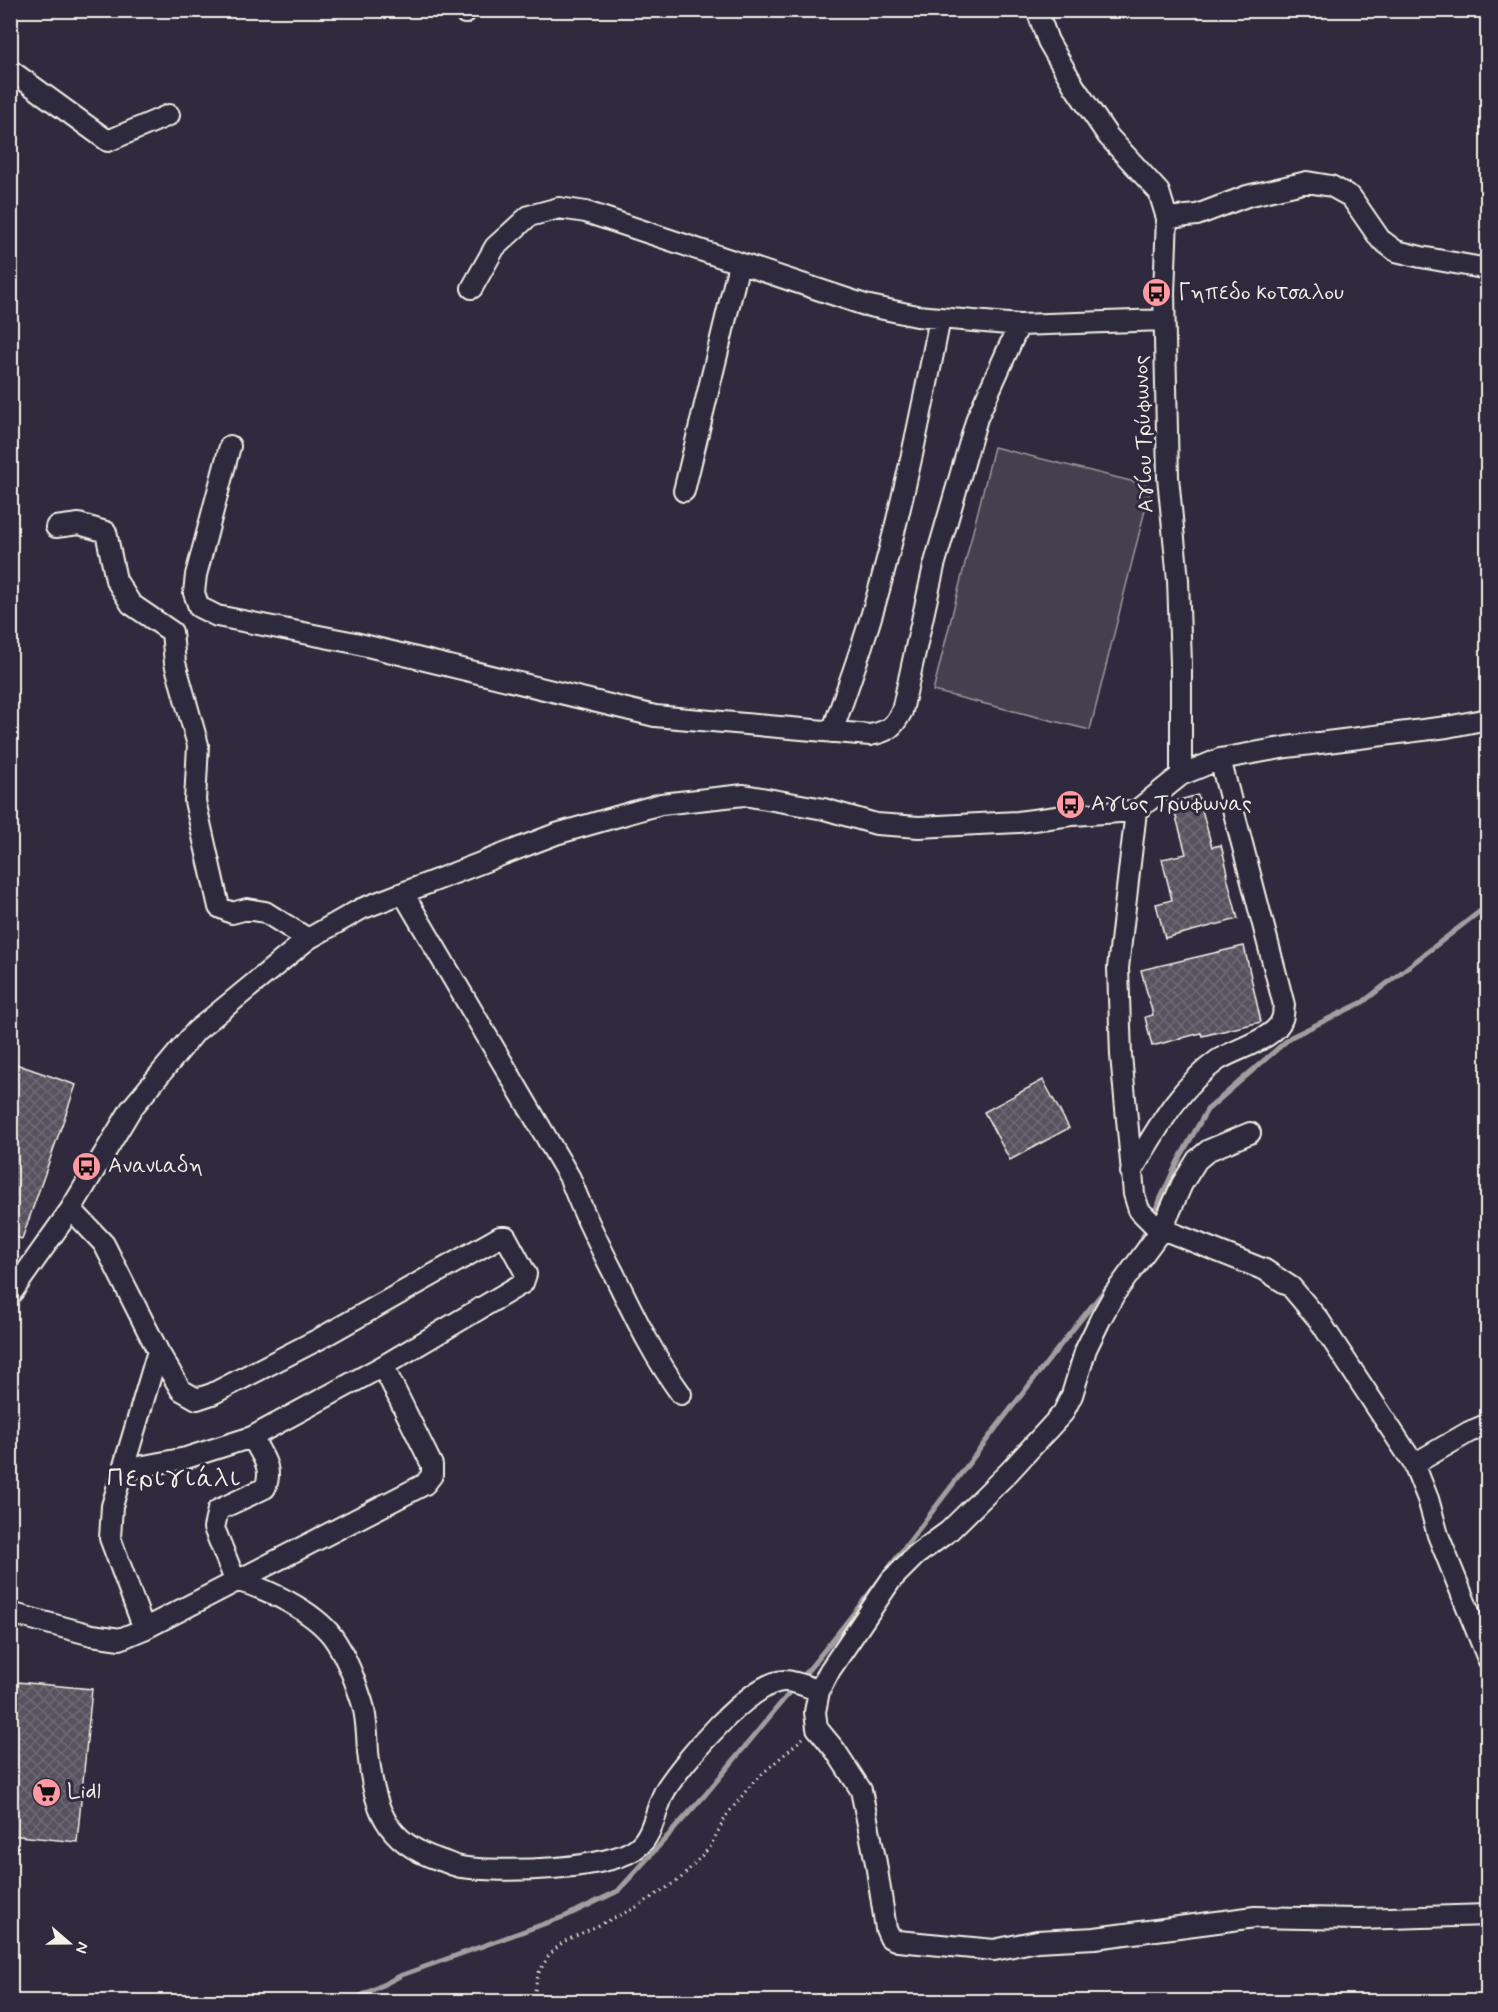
<svg xmlns="http://www.w3.org/2000/svg" width="1498" height="2012" font-family="Mynerve,sans-serif">
	<defs>
		<pattern id="building-cross-hatch" width="8" height="8" patternUnits="userSpaceOnUse" patternTransform="scale(1.5)"><rect width="8" height="8" fill="#56525f"/><path d="M0 0l8 8M0 8l8-8" fill="none" stroke="#6f6b76"/></pattern>
	</defs>
	<rect width="100%" height="100%" fill="#2f2a3d"/>
	<filter id="ink" filterUnits="userSpaceOnUse"><feTurbulence type="fractalNoise" baseFrequency=".0167" numOctaves="2"/><feDisplacementMap in="SourceGraphic" scale="12" xChannelSelector="R" yChannelSelector="G"/><feConvolveMatrix kernelMatrix="1 2 1 2 8 2 1 2 1" color-interpolation-filters="sRGB"/></filter>
	<g filter="url(#ink)">
		<path fill="#454050" stroke="#9c989c" stroke-width="1.5" d="M994 447 1151 486 1090 730 933 691Z"/>
		<g fill="none" stroke-linecap="round" stroke-linejoin="round">
			<path stroke="#a19ea0" stroke-width="5" d="M1152 1217 1178 1161 1207 1110 1291 1037 1363 1002 1488 905
				M1138 1247 1148 1225
				M801 1679C908 1549 1005 1410 1113 1280
				M349 2002 402 1975 566 1916 618 1891 705 1795 795 1686"/>
		</g>
		<path fill="url(#building-cross-hatch)" stroke="#f4f1e8" stroke-width="1.5" d="M1198 795 1212 847 1221 845 1228 873H1226L1238 919 1165 938 1156 904 1172 900 1162 859 1186 854 1172 802Z
			M1244 946 1261 1022 1202 1036 1201 1033 1152 1046 1145 1017 1153 1015 1141 970Z
			M10 1062 76 1085 22 1239 10 1235Z
			M1043 1080 1069 1128 1010 1160 984 1112Z
			M17 1682 92 1689 77 1842 10 1835V1749Z"/>
		<g fill="none" stroke-linecap="round" stroke-linejoin="round">
			<defs>
				<path id="minor" d="M464 10 465 13
					M10 70 108 141 169 115
					M1167 218 1197 215 1247 196 1307 182 1331 186 1351 197 1380 239 1396 251 1421 257 1488 269
					M472 288 495 247 529 216 559 208 586 212 865 305 917 316 1019 325 1164 320
					M230 446 196 575 194 593 199 607 217 616 355 643 655 716 870 735C887 732 894 727 902 711L934 566 977 418 1019 325
					M684 491 739 264
					M56 527 79 524 106 532 116 580 131 604 172 632 175 663 198 745 195 801 219 907 232 913 247 909 265 912 308 939
					M832 732C851 678 871 623 885 567 907 485 924 401 940 318
					M1181 775 1220 759 1287 747 1447 727 1488 719
					M1136 811 1118 968 1121 1055 1134 1194 1139 1210 1153 1224 1162 1229 1265 1270 1291 1287 1319 1320 1414 1464 1428 1499 1438 1535 1488 1659
					M403 893 570 1178C582 1211 597 1241 613 1272 634 1315 652 1354 681 1394
					M1250 1133 1209 1150 1197 1160 1182 1184 1162 1229 1115 1293 1101 1318 1086 1349 1072 1395 1063 1413 1009 1472 949 1531 916 1555 891 1580 830 1670 819 1691 815 1712 817 1728 835 1750 861 1790 876 1863 886 1929 890 1938 898 1941 994 1950 1037 1941 1095 1938 1255 1917 1358 1919 1488 1915
					M1131 1172C1156 1131 1178 1088 1218 1060 1235 1049 1276 1039 1282 1019 1284 1015 1283 1009 1284 1005L1220 759
					M71 1209 104 1244 158 1351 181 1390 197 1399 212 1394 319 1339 500 1237H506L526 1274 523 1283 383 1366 252 1437 186 1458 123 1470
					M10 1295 71 1209 131 1109 196 1031 308 939 361 909 556 834 661 804 744 795 824 809 876 824 919 827 1018 822 1072 815 1136 811 1181 775V663L1178 580 1168 477 1164 293 1167 218 1159 192 1108 136 1074 86 1048 41 1037 10
					M252 1437C261 1455 274 1468 265 1488L218 1510 214 1528 235 1580C266 1588 313 1611 332 1636 346 1655 355 1680 362 1702 367 1717 367 1736 368 1752 374 1805 383 1842 440 1860 447 1862 454 1866 461 1867 497 1873 612 1871 639 1846 654 1833 656 1806 666 1789 683 1762 751 1681 784 1681 795 1681 809 1687 819 1691
					M1414 1464 1469 1432 1488 1424
					M10 1613 92 1635 120 1639 144 1629 425 1484 432 1475V1465L383 1366
					M144 1629 110 1538 112 1506 158 1351"/>
			</defs>
			<use href="#minor" stroke="#f4f1e8" stroke-width="24"/>
			<path stroke="#f4f1e8" stroke-width="3" stroke-dasharray="1.5 4.5" stroke-linecap="butt" d="M533 2002 538 1974 549 1955 563 1942 635 1908 680 1879 710 1847 726 1816 754 1781 803 1738"/>
			<use href="#minor" stroke="#2f2a3d" stroke-width="20"/>
		</g>
	</g>
	<defs>
		<symbol id="bus-disc" viewBox="-11 -11 22 22"><circle r="9.5" fill="#ff9aa2" stroke="#2f2a3d"/><path d="M-5-6H5V4H4V6H2V4H-2V6H-4V4H-5ZM-3.5-4V0h7V-4ZM-3.5 1.2v1.5H-2V1.2ZM2 1.2v1.5H3.5V1.2Z" fill="#111"/></symbol>
		<symbol id="supermarket-disc" viewBox="-11 -11 22 22"><circle r="9.5" fill="#ff9aa2" stroke="#2f2a3d"/><path d="M-6-5.5h2.5l.6 2H6L4.5 2H-2.5L-4.4-4H-6ZM-1.5 3.2a1.3 1.3 0 1 0 .1 0ZM3 3.2a1.3 1.3 0 1 0 .1 0Z" fill="#111"/></symbol>
	</defs>
	<g fill-rule="evenodd">
		<use href="#bus-disc" x="1140" y="276" width="33" height="33"/>
		<use href="#bus-disc" x="1054" y="788" width="33" height="33"/>
		<use href="#bus-disc" x="70" y="1150" width="33" height="33"/>
		<use href="#supermarket-disc" x="30" y="1776" width="33" height="33"/>
	</g>
	<g text-anchor="middle" dominant-baseline="central" stroke-width="6" stroke-linejoin="round" paint-order="stroke">
		<g font-size="22" fill="#f4f1e8" stroke="#2f2a3d" text-anchor="start">
			<text x="1178" y="293">Γηπεδο κοτσαλου</text>
			<text x="1091" y="804">Αγιος Τρυφωνας</text>
			<text x="108" y="1166">Ανανιαδη</text>
			<text x="67" y="1792">Lidl</text>
		</g>
		<g font-size="22" fill="#f4f1e8" stroke="#2f2a3d">
			<text transform="translate(1144 434) rotate(-92)">Αγίου Τρύφωνος</text>
		</g>
		<g font-size="26" letter-spacing="1.5" fill="#f4f1e8" stroke="#2f2a3d">
			<text x="174" y="1479">Περιγιάλι</text>
		</g>
	</g>
	<rect width="1498" height="2012" fill="none" stroke="#2f2a3d" stroke-width="36"/>
	<rect x="18" y="18" width="1462" height="1976" fill="none" stroke="#f4f1e8" stroke-width="2" filter="url(#ink)"/>
	<g transform="translate(69 1943) rotate(110)" stroke="#2f2a3d" stroke-width="4.5" paint-order="stroke">
	<path d="M0-4.5L10 22L0 15L-10 22Z" fill="#f4f1e8"/>
	<text y="-9" font-size="16" font-weight="bold" text-anchor="middle" fill="#f4f1e8">N</text>
	</g>
</svg>
